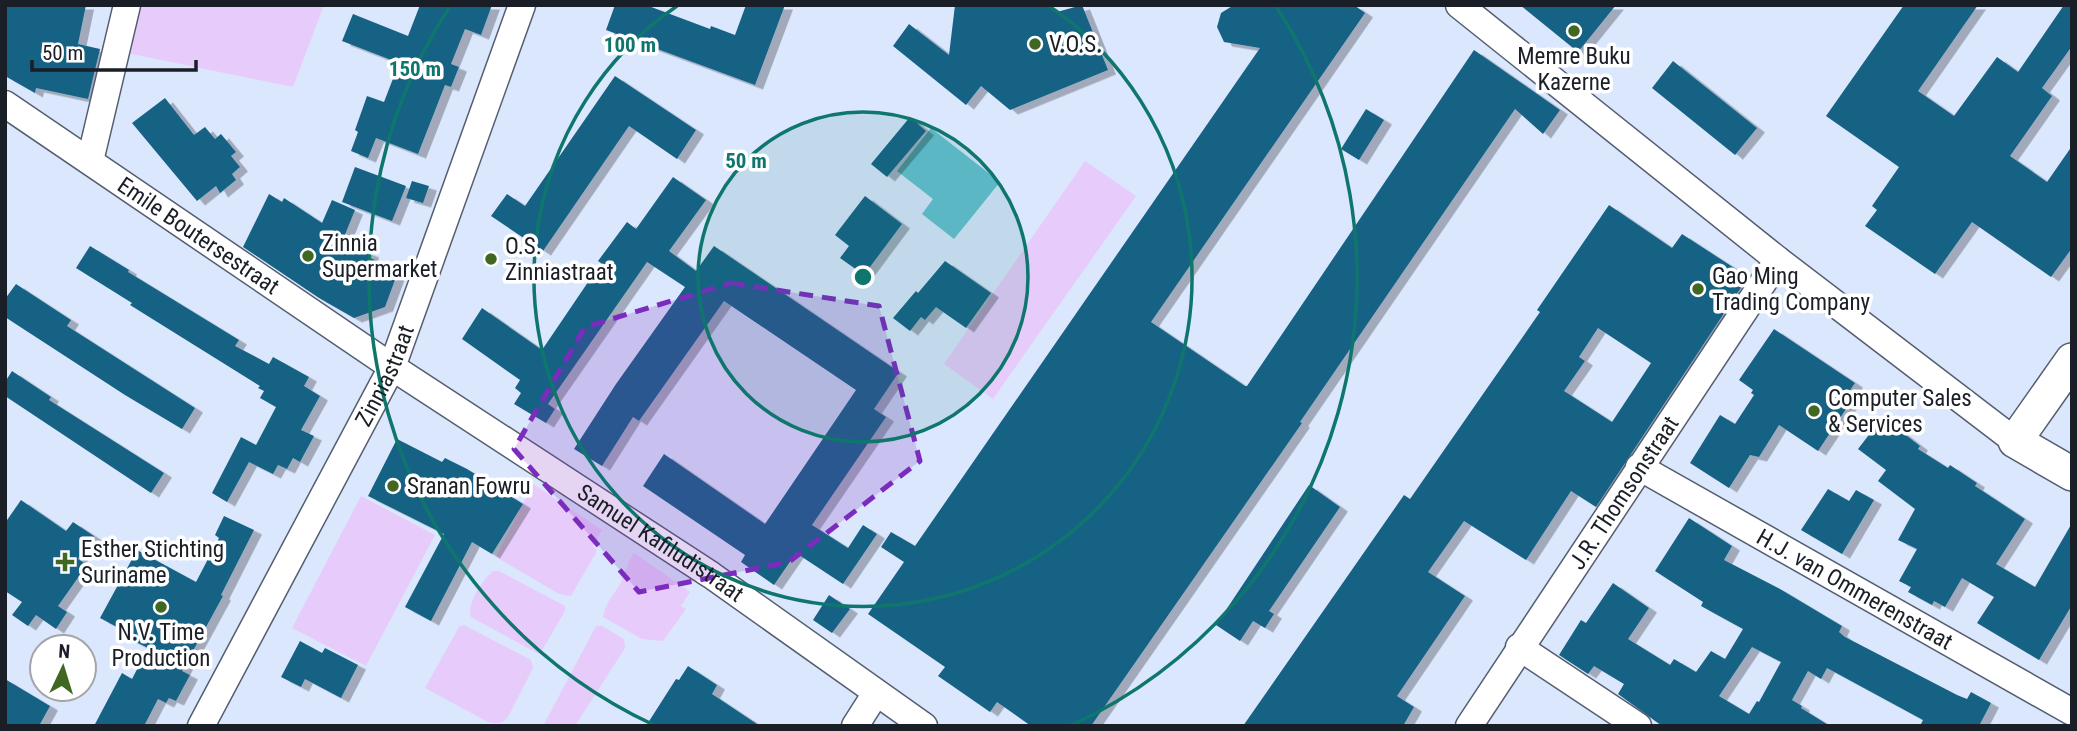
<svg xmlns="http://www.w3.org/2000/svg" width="2077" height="731" font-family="'Roboto Condensed',sans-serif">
	<defs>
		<filter id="shadow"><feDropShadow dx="8" dy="4.5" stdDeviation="0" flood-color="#0004"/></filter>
	</defs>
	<rect width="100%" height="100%" fill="#dbe7fd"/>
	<path fill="#e7ccfb" d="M142 5H324L293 87 127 53Z
		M1085 161 1136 196 993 399 944 364Z
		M533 484 602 530 593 546 597 551 571 596 559 594 496 557Z
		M361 496 435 535 366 666 292 628Z
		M634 553 690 592 681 606 686 609 663 641 642 639 603 617C605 602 616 593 622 580 626 570 628 562 634 553Z
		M493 571H499L565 606V611L541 652 537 653 471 617C466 603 483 580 493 571Z
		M464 625 531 660 533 668 509 715C504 724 498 724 488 722L425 688 459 627Z
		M596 626H602L624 639 625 648 575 726H543Z"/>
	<path fill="#66c1d0" d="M931 128 1000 182 954 239 922 214 933 199 897 171Z"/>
	<path fill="#186285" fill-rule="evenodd" filter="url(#shadow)" d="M5 5H86L78 44 100 49 88 99 36 88 35 93 5 76Z
		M420 5H492L481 35 465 29 451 64 459 67 451 87 445 85 418 154 376 138 368 158 351 151 358 132 355 130 367 96 384 102 399 63 342 41 353 14 408 36Z
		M615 5H646L710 29 711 26 735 35 746 5H785L755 85 606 30Z
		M955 5H1049L1057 12 1082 5 1108 70 1010 110 981 86 966 105 893 46 909 24 949 55Z
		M1234 5H1354L1365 13 1151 322 1245 386H1247L1474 50 1560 110 1543 134 1515 109 1300 422 1302 423 1091 726H1031L997 702 990 712 938 676 945 667 868 614 904 562 881 547 891 532 915 546 1260 48 1224 42 1217 27 1221 13Z
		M1520 5H1616L1578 52Z
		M1904 5H1978L1918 91 1954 116 1997 57 2018 72 2064 5H2072V46L2042 88 2052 96 2010 156 2047 182 2072 146V248L2051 277 1972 222 1935 274 1865 226 1877 210 1872 206 1899 167 1826 116Z
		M1673 61 1757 128 1735 155 1652 88Z
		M615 76 696 130 677 159 629 126 543 251 491 216 507 194 525 206Z
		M165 98 194 135 205 127 215 139 221 134 236 152 231 156 240 167 232 174 236 180 220 193 216 186 197 201 132 123Z
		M1366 109 1384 120 1359 160 1341 149Z
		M910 117 926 131 887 177 871 164Z
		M355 167 406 186 392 221 342 202Z
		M673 177 706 200 669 251 696 271 714 246 899 372 874 409 886 417 812 525 848 548 863 525 877 534 843 584 796 553 774 585 741 562 745 555 643 486 664 454 765 524 856 390 724 301 639 421 633 417 602 466 574 449 616 384 685 287 647 262 548 404 555 409 546 423 514 404 521 393 515 388 520 380 462 339 482 308 542 350 601 263 598 261 627 222 636 229Z
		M412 181 429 186 423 203 406 198Z
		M269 194 282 202 284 198 322 223 332 200 355 210 344 237 352 242 351 245 371 253 370 258 399 269 385 307 354 318 319 298 243 247Z
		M865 196 902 224 864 275 840 258 849 246 835 235Z
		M1609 205 1672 248 1682 234 1748 277 1596 507 1571 491 1526 560 1464 521 1428 572 1465 596 1397 696 1414 707 1403 726H1243L1404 495 1410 499 1540 312 1537 310ZM1598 328 1651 363 1612 422 1564 391 1585 361 1579 357Z
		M90 246 129 270 128 272 239 340 235 346 269 364 273 357 309 377 304 386 320 396 301 430 314 436 300 462 293 458 287 469 278 465 273 474 249 462 227 502 212 493 241 437 256 445 276 407 260 398 264 391 258 388 260 386 130 305 132 303 76 268Z
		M945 261 991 293 966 328 936 307 925 320 921 317 910 331 893 318 916 291 918 293Z
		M16 284 71 320 67 326 195 408 182 429 125 395 5 317V299Z
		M1774 329 1855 383 1846 396 1852 400 1818 451 1779 425 1759 457 1750 455 1729 488 1690 463 1720 415 1735 424 1754 395 1751 393 1753 390 1739 380Z
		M12 371 51 397 49 400 164 473 151 493 5 396V382Z
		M1885 414 1900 425 1898 429 1920 446 1918 449 1948 468 1950 465 1977 483 1975 486 2025 519 1996 564 2035 587 2072 523V605L2039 660 1977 623 1994 597 1962 578 1945 607 1934 601 1932 605 1908 592 1911 587 1899 581 1917 549 1898 540 1915 509 1878 481 1886 470 1858 449Z
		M397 439 442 462 445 458 467 469 523 504 492 554 472 542 431 621 405 607 444 534 368 496Z
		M1309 485 1340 507 1269 611 1274 614 1265 628 1253 621 1240 641 1216 625Z
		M1828 489 1849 501 1856 490 1874 500 1842 554 1801 530Z
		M21 500 66 531 73 522 94 536 78 559 87 565 58 606 67 612 56 629 36 615 28 626 12 615 22 602 5 591V523Z
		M224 516 254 530 221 595 223 596 182 671 190 675 176 701 169 698 166 703 158 699 144 726H94L122 673 132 679 148 648 128 638 130 634 100 618 137 550 196 582 219 538 215 535Z
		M1689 518 1732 546 1724 560 1780 589 1842 626 1839 632 1845 637 1957 695 1967 699 1971 692 1991 703 1979 726H1920L1923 720 1827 668 1821 679 1808 671 1792 700 1802 706 1801 708 1830 726H1662L1618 694 1624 684 1594 666 1588 674 1559 655 1581 620 1586 623 1613 583 1649 608 1628 639 1670 665 1674 659 1696 672 1711 651 1725 659 1743 629 1701 606 1703 602 1655 571ZM1752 647 1781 662 1759 702 1757 701 1749 714 1719 696Z
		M829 595 850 609 832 633 813 620Z
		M300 641 322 653 325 648 358 665 341 698 305 679 301 687 281 677Z
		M688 666 717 685 712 694 760 726H646L676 679 679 680Z
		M5 679 50 706 39 726H5Z"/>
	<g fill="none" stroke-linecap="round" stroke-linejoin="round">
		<defs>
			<g id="minor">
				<path d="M1459 5 1778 260 2015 441"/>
				<path id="s1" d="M5 104 392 367 711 575 924 726"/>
				<path d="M90 161 127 5"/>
				<path id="s2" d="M1639 467 2072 712"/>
				<path d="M1519 647 1638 726"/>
				<path id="s3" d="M201 726 392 367 522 5"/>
				<path d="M855 726 876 693"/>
				<path id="s4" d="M1469 726 1778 260"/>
			</g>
			<path id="major" d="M2072 360 2015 441 2072 474"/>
		</defs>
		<use href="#minor" stroke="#545e70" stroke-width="29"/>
		<use href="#major" stroke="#545e70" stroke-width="36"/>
		<use href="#minor" stroke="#fff" stroke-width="26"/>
		<use href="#major" stroke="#fff" stroke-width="33"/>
	</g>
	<path fill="#7b2cbf" fill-opacity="0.2" stroke="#7b2cbf" stroke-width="5" stroke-dasharray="14 9" stroke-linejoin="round" d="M731 283 879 306 920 461 789 562 639 592 514 449 585 327Z"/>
	<circle cx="863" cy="277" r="165" fill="#0f766e" fill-opacity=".12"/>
	<g fill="none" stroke="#0f766e" stroke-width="3.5">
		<circle cx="863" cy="277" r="165"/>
		<path d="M1049 6A329 329 0 1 1 677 6"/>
		<path d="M654 725A494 494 0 0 1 449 8M1277 8A494 494 0 0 1 1072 725"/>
	</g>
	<g fill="#416822" stroke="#fff" stroke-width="2.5">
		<circle cx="1574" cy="31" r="7"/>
		<circle cx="1035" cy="44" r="7"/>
		<circle cx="308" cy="256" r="7"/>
		<circle cx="491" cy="259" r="7"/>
		<circle cx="1698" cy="289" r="7"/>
		<circle cx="1814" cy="411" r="7"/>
		<circle cx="393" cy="486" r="7"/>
		<path d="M61.5 551.5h7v7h7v7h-7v7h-7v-7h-7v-7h7z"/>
		<circle cx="161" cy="607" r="7"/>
	</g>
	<g text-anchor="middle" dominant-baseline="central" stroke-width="7" stroke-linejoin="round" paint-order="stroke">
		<g font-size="23" fill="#1a1e26" stroke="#fff" text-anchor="start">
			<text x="1049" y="44">V.O.S.</text>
			<text x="1574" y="56" text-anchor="middle">Memre Buku<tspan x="1574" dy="26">Kazerne</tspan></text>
			<text x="322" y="243">Zinnia<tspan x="322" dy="26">Supermarket</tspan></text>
			<text x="505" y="246">O.S.<tspan x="505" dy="26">Zinniastraat</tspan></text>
			<text x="1712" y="276">Gao Ming<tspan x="1712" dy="26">Trading Company</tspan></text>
			<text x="1828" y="398">Computer Sales<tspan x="1828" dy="26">&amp; Services</tspan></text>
			<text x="407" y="486">Sranan Fowru</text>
			<text x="81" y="549">Esther Stichting<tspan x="81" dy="26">Suriname</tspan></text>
			<text x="161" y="632" text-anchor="middle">N.V. Time<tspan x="161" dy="26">Production</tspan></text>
		</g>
		<g font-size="23" fill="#1a1e26" stroke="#fff">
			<text stroke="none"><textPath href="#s1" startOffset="234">Emile Boutersestraat</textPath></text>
			<text stroke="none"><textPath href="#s3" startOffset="396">Zinniastraat</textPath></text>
			<text stroke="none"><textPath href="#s4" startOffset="280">J.R. Thomsonstraat</textPath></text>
			<text stroke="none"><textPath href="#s1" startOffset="789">Samuel Kafiludistraat</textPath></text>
			<text stroke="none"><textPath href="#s2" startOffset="248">H.J. van Ommerenstraat</textPath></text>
		</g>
	</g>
	<circle cx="863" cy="277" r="10" fill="#0f766e" stroke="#fff" stroke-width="3.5"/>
	<g font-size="21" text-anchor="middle" font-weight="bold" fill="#0f766e" stroke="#fff" stroke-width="7" stroke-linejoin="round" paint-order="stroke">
		<text x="630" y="52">100 m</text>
		<text x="415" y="76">150 m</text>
		<text x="746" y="168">50 m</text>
	</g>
	<rect width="2077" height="731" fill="none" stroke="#1a1e26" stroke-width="14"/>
	<g transform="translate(63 668) rotate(4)"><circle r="33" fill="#ffffff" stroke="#a3a5a8" stroke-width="2"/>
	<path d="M0-5L12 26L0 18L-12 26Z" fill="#416822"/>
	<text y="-10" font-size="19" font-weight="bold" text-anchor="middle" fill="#1a1e26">N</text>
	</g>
	<path d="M32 60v10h164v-10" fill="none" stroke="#1a1e26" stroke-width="3.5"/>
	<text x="42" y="60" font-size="21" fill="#1a1e26" stroke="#ffffff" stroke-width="5" paint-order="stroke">50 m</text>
</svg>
